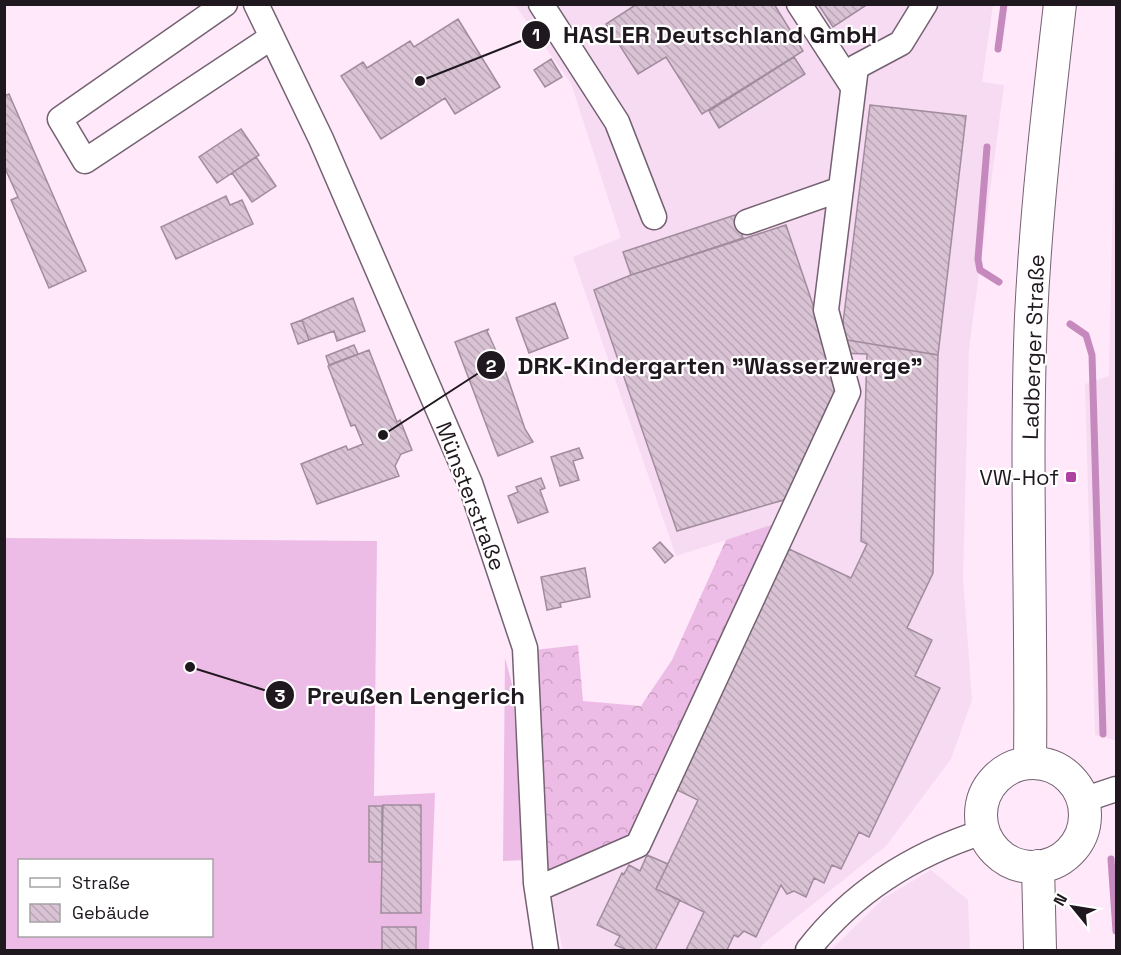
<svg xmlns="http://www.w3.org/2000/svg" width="1121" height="955" font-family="'Space Grotesk',sans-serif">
	<defs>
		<pattern id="forest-crowns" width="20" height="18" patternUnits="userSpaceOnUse" patternTransform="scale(1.5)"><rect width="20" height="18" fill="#edbce6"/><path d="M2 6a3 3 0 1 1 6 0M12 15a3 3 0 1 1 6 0" fill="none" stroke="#cba1c5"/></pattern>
		<pattern id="building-back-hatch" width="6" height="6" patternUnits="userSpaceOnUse" patternTransform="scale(1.5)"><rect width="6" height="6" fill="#d8c2d4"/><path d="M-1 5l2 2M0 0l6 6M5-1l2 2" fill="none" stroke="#b9a6b6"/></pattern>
	</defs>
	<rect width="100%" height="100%" fill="#fee8fa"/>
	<path fill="#f7dbf2" d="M515 5H993L982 82 1004 85 969 349 963 578 972 700 951 759 886 846 763 944 759 950H563L547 879 782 522 676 556 573 257 621 238 571 83Z
		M1116 56V748L1115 740 1095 735 1085 384 1109 376Z
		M931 870 968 900 970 950H831L884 898Z"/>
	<path fill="#edbce6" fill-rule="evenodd" d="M5 538 377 541 374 796 435 793 429 950H5ZM20 860H212V936H20Z
		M505 658 512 684 525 860 503 861Z"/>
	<path fill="url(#forest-crowns)" d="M783 521 632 841 547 879 535 650 578 645 583 701 641 706 672 660 726 540Z"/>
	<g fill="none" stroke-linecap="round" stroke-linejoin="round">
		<path stroke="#c689be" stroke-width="7" d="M998 49 1004 4
			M987 147 978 259 980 270 999 282
			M1070 324 1086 335 1092 355 1103 734
			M1111 859 1116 931"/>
	</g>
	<path fill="url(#building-back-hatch)" stroke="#a18c9d" stroke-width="1.5" d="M637 4H774L803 51 702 114 666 57 638 74 606 24Z
		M818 4H868L833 27Z
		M458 19 500 87 455 114 445 98 381 139 341 76 363 62 367 68 410 41 414 47Z
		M794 57 805 74 719 128 709 111Z
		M551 59 562 77 545 87 534 70Z
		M9 94 86 271 49 288 11 200 18 197 4 166V96Z
		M870 105 966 116 938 355 841 339Z
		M241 129 259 155 217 183 199 157Z
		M256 157 276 186 252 202 232 173Z
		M226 196 230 205 242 200 253 224 176 259 161 227Z
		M735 215 743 238 631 275 623 252Z
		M786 225 840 385 787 499 677 531 594 290 631 275Z
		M353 298 365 331 337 341 334 331 309 340 302 320Z
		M555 303 568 338 529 353 516 318Z
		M302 320 309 340 298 344 291 324Z
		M489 329 487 331 506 373 525 429 533 442 498 456 455 342Z
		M841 339 938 355 933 573 907 628 932 640 915 676 940 688 869 837 859 832 841 869 832 865 824 883 814 878 806 897 794 891 787 894 781 885 756 937 744 931 738 937 734 935 727 950H686L704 912 656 889 698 800 675 789 789 549 851 578 867 544 861 541 867 354 839 353Z
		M354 345 358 354 329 365 326 356Z
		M369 350 397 422 400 420 412 450 401 454 395 466 399 476 317 504 301 464 346 446 348 450 363 444 355 425 351 426 328 366Z
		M579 448 583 458 573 461 579 480 560 486 551 457Z
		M541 478 545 488 540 490 548 512 518 523 508 496 518 492 516 487Z
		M660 542 673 556 665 563 653 548Z
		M585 568 590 597 560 603 561 607 547 610 541 577Z
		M383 805H421V913H381Z
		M369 806H382V862H369Z
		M647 855 668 864 656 889 680 900 655 950H627L615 945 620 936 597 925 622 873 624 874 629 865 640 871Z
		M382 927H416V950H382Z"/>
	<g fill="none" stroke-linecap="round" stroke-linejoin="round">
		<defs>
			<path id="minor" d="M225 4 60 119 85 161 272 37
				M256 4 321 139 470 483 525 648 536 883 546 950
				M541 4 617 122 654 217
				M799 4 853 87
				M747 222 841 189
				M1083 800 1116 789
				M537 889 638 845 848 392 826 310 856 67 901 43 925 4
				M808 950C853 892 914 854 983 832"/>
			<path id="major" d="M1030 762C1032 614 1025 465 1031 317 1036 212 1048 108 1060 4
				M981 815a52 52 0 1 1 104 0a52 52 0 1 1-104 0Z
				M1038 866 1040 950"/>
		</defs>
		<use href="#minor" stroke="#746171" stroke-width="27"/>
		<use href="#major" stroke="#746171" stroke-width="34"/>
		<use href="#minor" stroke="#fff" stroke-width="24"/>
		<use href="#major" stroke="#fff" stroke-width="32"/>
	</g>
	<rect fill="#ad42a3" stroke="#fff" stroke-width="2" x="1065" y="471" width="12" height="12" rx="3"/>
	<g text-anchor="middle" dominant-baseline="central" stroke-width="4.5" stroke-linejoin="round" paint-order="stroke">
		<g font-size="22" fill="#20181f" stroke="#fff">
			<text transform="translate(1033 347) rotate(-88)">Ladberger Straße</text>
			<text transform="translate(471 496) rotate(69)">Münsterstraße</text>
		</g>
		<g font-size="22" fill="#20181f" stroke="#fff" text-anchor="end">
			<text x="1059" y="477">VW-Hof</text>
		</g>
	</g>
	<path fill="none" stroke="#20181f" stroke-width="2" d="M420 81L536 35M383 435L491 365M190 667L280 695"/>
	<g fill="#20181f" stroke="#fff" stroke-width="2">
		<circle cx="420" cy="81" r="6"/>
		<circle cx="383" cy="435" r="6"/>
		<circle cx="190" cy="667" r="6"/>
		<circle cx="536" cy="35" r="15"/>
		<circle cx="491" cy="365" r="15"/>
		<circle cx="280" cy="695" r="15"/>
	</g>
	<g font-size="18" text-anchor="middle" font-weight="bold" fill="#fff">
		<text x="536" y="41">1</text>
		<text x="491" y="372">2</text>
		<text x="280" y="702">3</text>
	</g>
	<g font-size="24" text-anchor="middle" font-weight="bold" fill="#20181f" stroke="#fff" stroke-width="4.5" stroke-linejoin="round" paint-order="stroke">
		<text x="720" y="43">HASLER Deutschland GmbH</text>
		<text x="720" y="374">DRK-Kindergarten "Wasserzwerge"</text>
		<text x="416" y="704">Preußen Lengerich</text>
	</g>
	<rect width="1121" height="955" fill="none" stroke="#20181f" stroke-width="12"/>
	<rect x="18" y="859" width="195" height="78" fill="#ffffff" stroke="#a6a3a5" stroke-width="1.5"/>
	<rect x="30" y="878" width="30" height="9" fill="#ffffff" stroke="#a6a3a5" stroke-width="1.5"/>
	<text x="72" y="889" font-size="18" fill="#20181f">Straße</text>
	<rect x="30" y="904" width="30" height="18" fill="url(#building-back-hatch)" stroke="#a6a3a5" stroke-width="1.5"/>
	<text x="72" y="919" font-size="18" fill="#20181f">Gebäude</text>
	<g transform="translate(1073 907) rotate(300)" stroke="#ffffff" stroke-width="4.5" paint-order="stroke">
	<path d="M0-4.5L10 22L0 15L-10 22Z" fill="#20181f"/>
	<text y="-9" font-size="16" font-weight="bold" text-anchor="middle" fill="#20181f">N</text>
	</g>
</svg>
